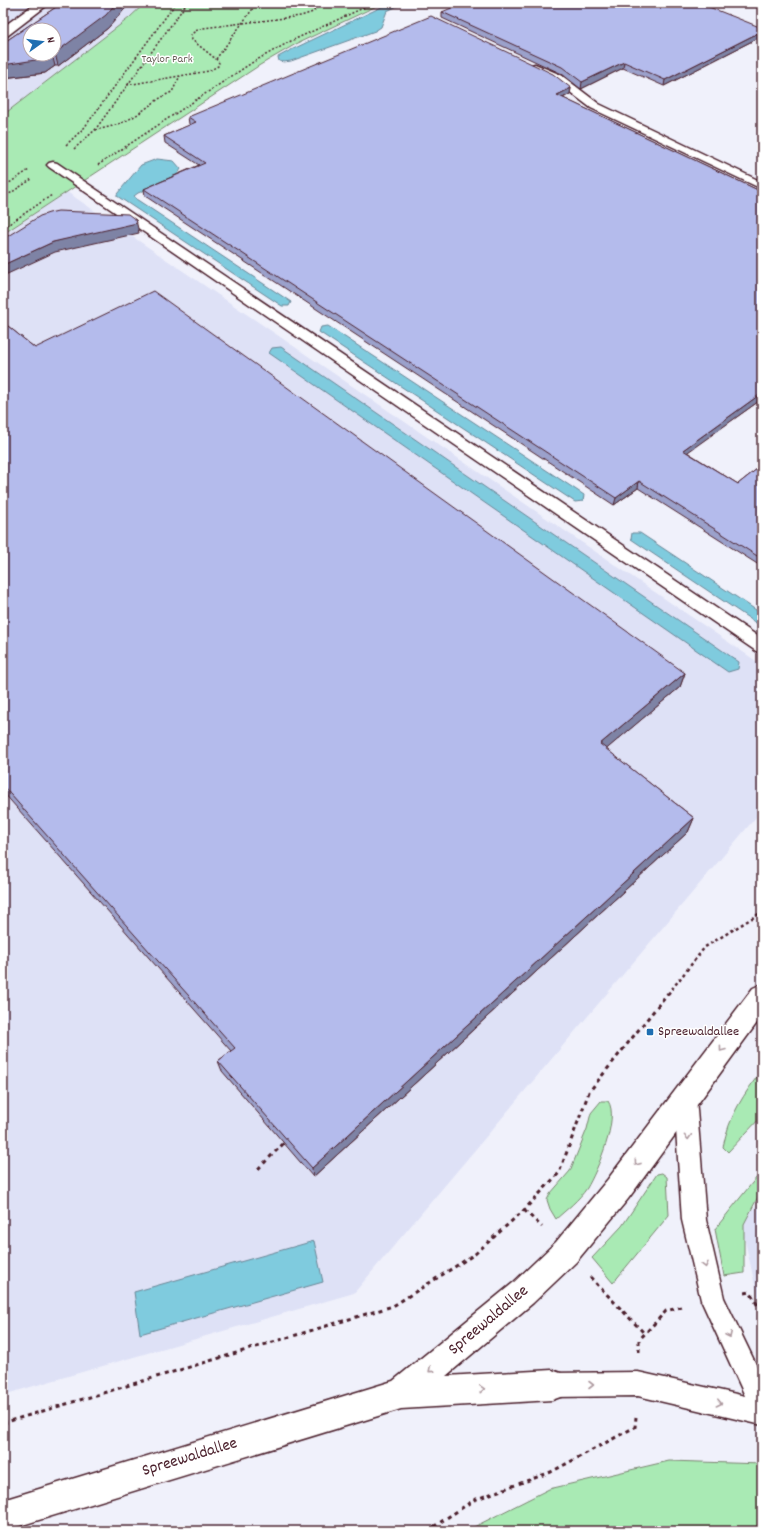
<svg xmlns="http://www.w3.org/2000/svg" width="765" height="1534" font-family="Dekko,sans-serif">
	<rect width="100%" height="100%" fill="#f0f1fb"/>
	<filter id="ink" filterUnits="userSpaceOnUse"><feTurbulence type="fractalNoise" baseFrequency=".025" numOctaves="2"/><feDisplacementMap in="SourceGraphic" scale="8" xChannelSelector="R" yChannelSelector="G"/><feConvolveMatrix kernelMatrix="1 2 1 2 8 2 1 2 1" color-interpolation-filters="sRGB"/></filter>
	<g filter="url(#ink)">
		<path fill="#dee1f6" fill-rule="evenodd" d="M3 3H145L129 18 3 115ZM30 30H54V54H30Z
			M67 192 762 665V810L354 1293 3 1395V235Z
			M762 1199V1316L741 1223Z"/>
		<path fill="#a9eab4" stroke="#7a8470" d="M145 3H383L296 44 260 65 3 234V115L129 18Z
			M762 1070V1116L728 1152 723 1147C729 1116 744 1094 762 1070Z
			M601 1101H608C620 1118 597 1171 587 1188 579 1200 566 1210 556 1219L550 1209 547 1200 550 1194 570 1171 587 1129 591 1113Z
			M761 1172 762 1173V1189L744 1224V1273L724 1276 715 1229Z
			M662 1173 667 1177 669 1215 613 1283 592 1258 622 1226 657 1174Z
			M669 1461 762 1464V1531H466L549 1489Z"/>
		<path fill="#7fcbde" stroke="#6a8696" d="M390 3H404L387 11 381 27 375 31 291 61 284 62 279 61 278 57 291 50Z
			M157 159 174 161 181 169 175 178 138 193 134 196 136 199 291 302 289 306H282L117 196V194L141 165Z
			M328 326 584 495 583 501 575 502 319 332 321 327Z
			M281 347 739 662 738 669 728 672 269 353 272 348Z
			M632 533H640L762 614V627L631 539Z
			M314 1241 323 1282 140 1334 134 1292Z"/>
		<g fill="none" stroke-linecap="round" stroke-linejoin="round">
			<defs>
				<path id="lane" d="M535 64 561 75 599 104 762 182V189L591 108 553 79 531 69 530 67 531 65Z
					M53 162 57 163 762 639V653L756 651 49 167 47 165 49 163Z
					M685 1087 693 1090 696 1098 706 1220 724 1298 762 1377V1425L638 1396 552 1397 543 1394 540 1385 543 1376 552 1373 638 1372 745 1396 701 1300 682 1220 674 1098 677 1090Z"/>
				<path id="street" d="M36 3H50L7 36 3 37V27Z
					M762 984V1016L628 1199 576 1262 533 1303 446 1376 552 1370 563 1374 567 1385 563 1396 552 1400 401 1409 3 1531V1500L393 1381 513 1283 556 1242 608 1179 753 988Z"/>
			</defs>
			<use href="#lane" stroke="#4a1f2b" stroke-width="3"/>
			<use href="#street" stroke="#4a1f2b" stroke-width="3"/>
			<path stroke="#4a1f2b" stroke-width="1.5" stroke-dasharray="2 2" stroke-linecap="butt" d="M216 59 257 3
				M127 85 209 71 218 66 219 63 216 59 192 40 191 35 195 31 203 28 301 16 313 12 319 5 318 3
				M95 130C107 128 122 124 133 117 147 109 157 98 172 92L180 76
				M66 145 84 128 176 3
				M74 149 95 130 187 3
				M98 165 253 62 291 41 374 3
				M3 187 29 170
				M3 198 32 179
				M3 228 52 195"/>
			<path stroke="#4a1f2b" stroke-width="2.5" stroke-dasharray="3 3" stroke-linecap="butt" d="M668 994 705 947 762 912"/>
			<path stroke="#4a1f2b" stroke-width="3" stroke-dasharray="4 4" stroke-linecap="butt" d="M258 1169 284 1143
				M524 1210 542 1227
				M590 1277 645 1334
				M745 1293 750 1292 762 1313
				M639 1352V1340L666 1311 681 1307
				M3 1423 393 1306 475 1254 524 1210 559 1173 589 1092 668 993
				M427 1531 474 1500 551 1472 635 1427 636 1417"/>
			<use href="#lane" fill="#fff" fill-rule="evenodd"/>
			<use href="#street" fill="#fff" fill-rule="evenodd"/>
		</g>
		<path fill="#9ba1cb" stroke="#4a1f2b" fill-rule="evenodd" d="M62 3H130L108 28 58 66H55L45 73 3 78V43ZM30 30H54V54H30Z
			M442 12 762 28V36L664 86 623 68 581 89 562 74 442 18Z
			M571 88 570 94 563 98 762 192V399L687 452 738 484 762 465V567L638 488 614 505 145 196 144 189 199 165 165 143 164 136 190 125 189 124 188 117Z
			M3 322 35 348 685 673 680 687 606 749 694 818 688 832 313 1177 222 1071 218 1061 231 1051 3 792Z
			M762 1232V1258L759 1241Z"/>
		<path fill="#7e83a5" stroke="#4a1f2b" d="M3 3H13L3 7Z
			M116 3H130L108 28 58 66 55 53Z
			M762 31V36L664 86 665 80Z
			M50 54H52L55 66 45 73 3 78V65Z
			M624 62 623 68 581 89 582 82Z
			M571 88 570 94 556 101 557 95Z
			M136 220 139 233 55 252 3 276V265L53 242Z
			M762 393V399L681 457 683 450Z
			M639 481 638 488 614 505 616 498Z
			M685 673 680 687 596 758 600 744Z
			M694 818 688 832 313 1177 312 1168Z"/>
		<path fill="#b4bbec" stroke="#4a1f2b" d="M62 3H116L106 15 55 53H54V30H30V54H50L42 59 3 65V43Z
			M463 3H699L762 28V31L665 80 624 62 582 82 562 67 442 12Z
			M431 16 553 74 571 88 557 95 762 192V393L683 450 738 484 762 465V559L639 481 616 498 144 189 205 163 164 136 196 122 188 117Z
			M58 211 128 214 136 220 137 223 53 242 3 265V239L40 216 49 213Z
			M153 291 685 673 600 744 694 818 312 1168 218 1061 235 1048 3 786V322L35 348Z"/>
		<defs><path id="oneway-chevron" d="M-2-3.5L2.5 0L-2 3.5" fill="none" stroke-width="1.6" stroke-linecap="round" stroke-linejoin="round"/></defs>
		<g stroke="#ae9aa0">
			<use href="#oneway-chevron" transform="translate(722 1049) rotate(127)"/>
			<use href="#oneway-chevron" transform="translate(688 1137) rotate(86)"/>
			<use href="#oneway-chevron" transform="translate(637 1163) rotate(126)"/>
			<use href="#oneway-chevron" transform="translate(705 1265) rotate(77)"/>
			<use href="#oneway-chevron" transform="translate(729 1335) rotate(65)"/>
			<use href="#oneway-chevron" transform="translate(431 1370) rotate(140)"/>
			<use href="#oneway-chevron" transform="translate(591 1385)"/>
			<use href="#oneway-chevron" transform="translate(482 1389) rotate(-4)"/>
			<use href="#oneway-chevron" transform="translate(719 1403) rotate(13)"/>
		</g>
	</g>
	<rect fill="#1f6fb2" stroke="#fff" stroke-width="1.5" x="646" y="1028" width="8" height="8" rx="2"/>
	<g text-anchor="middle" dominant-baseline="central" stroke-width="3" stroke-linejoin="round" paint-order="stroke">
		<g font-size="12" fill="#665c54" stroke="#fff">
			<text x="167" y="59">Taylor Park</text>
		</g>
		<g font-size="14" fill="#4a1f2b" stroke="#fff" text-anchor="start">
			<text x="658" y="1032">Spreewaldallee</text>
		</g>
		<g font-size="17" fill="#4a1f2b" stroke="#fff">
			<text transform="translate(489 1321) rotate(-40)">Spreewaldallee</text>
			<text transform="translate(190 1458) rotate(-17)">Spreewaldallee</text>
		</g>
	</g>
	<rect width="765" height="1534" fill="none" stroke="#fff" stroke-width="16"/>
	<rect x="8" y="8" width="749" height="1518" fill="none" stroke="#4a1f2b" stroke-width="1.5" filter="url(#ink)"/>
	<g transform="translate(42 42) rotate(76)"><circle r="19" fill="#ffffff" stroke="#b7a5aa"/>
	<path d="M0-3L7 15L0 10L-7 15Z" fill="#1f6fb2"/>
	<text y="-6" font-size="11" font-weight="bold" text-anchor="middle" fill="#4a1f2b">N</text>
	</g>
</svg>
